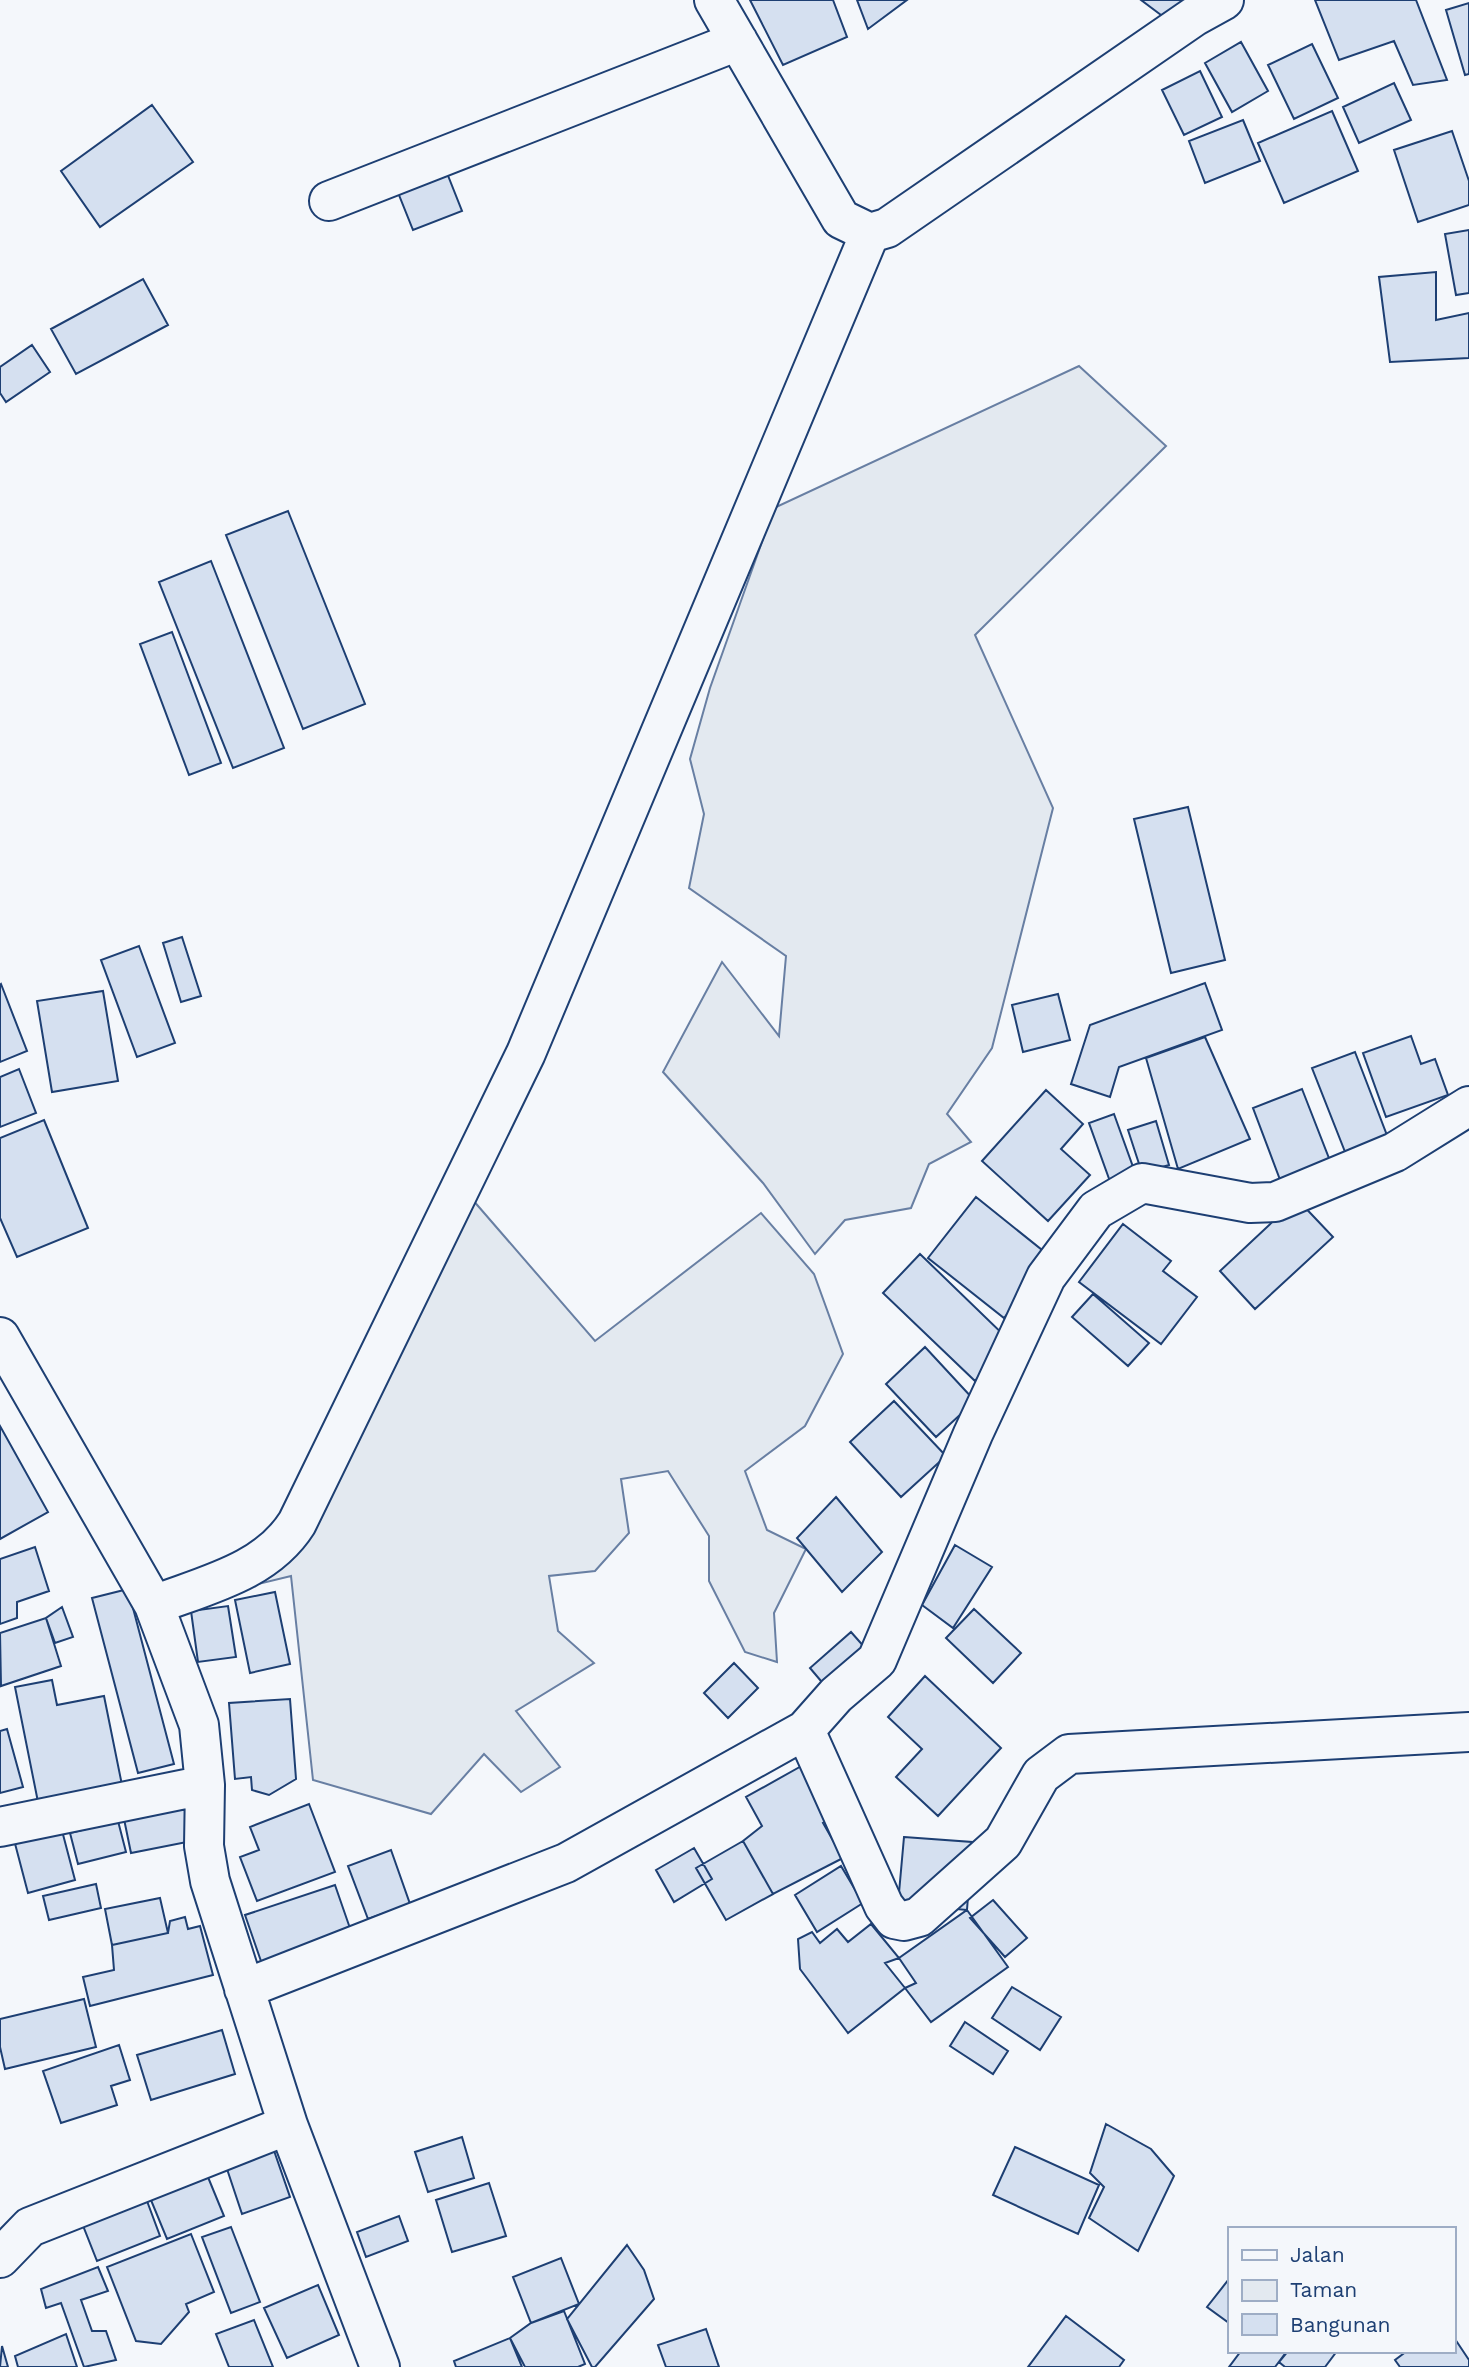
<svg xmlns="http://www.w3.org/2000/svg" width="1469" height="2367" font-family="'Work Sans',sans-serif">
	<rect width="100%" height="100%" fill="#f4f7fb"/>
	<path fill="#e3e9f0" stroke="#687fa3" stroke-width="2" d="M1079 366 1166 446 975 635 1053 808 992 1048 947 1114 971 1142 929 1164 911 1208 845 1220 815 1254 763 1183 663 1072 722 962 779 1036 786 956 689 888 704 814 690 759 710 688 774 508Z
		M472 1199 595 1341 761 1213 814 1274 843 1354 805 1426 745 1471 767 1530 806 1549 774 1613 777 1662 745 1652 709 1581V1536L668 1471 621 1479 629 1533 595 1571 549 1576 558 1631 594 1663 516 1711 560 1767 521 1792 484 1754 431 1814 313 1780 291 1576 250 1586Z"/>
	<path fill="#d5e0f0" stroke="#1d3f73" stroke-width="2" d="M750 0H833L847 37 783 65Z
		M857 0H907L868 29Z
		M1141 0H1185L1165 18Z
		M1315 0H1416L1447 80 1413 85 1394 41 1339 60Z
		M1469 3V74L1465 75 1446 10Z
		M1241 42 1268 91 1232 112 1205 63Z
		M1312 44 1338 98 1294 119 1268 65Z
		M1200 71 1222 117 1184 135 1162 90Z
		M1394 83 1411 120 1359 143 1343 107Z
		M152 105 193 162 100 227 61 171Z
		M1332 111 1358 171 1284 203 1258 143Z
		M1243 120 1260 161 1205 183 1189 141Z
		M1452 131 1469 181V205L1418 222 1394 150Z
		M445 168 462 211 413 230 397 190Z
		M1469 230V293L1456 295 1445 234Z
		M1436 272V320L1469 313V358L1390 362 1379 277Z
		M143 279 168 325 76 374 51 329Z
		M32 345 50 372 6 402 0 393V367Z
		M288 511 365 704 303 729 226 535Z
		M211 561 284 748 233 768 159 582Z
		M172 632 221 763 189 775 140 644Z
		M1188 807 1225 960 1171 973 1134 819Z
		M182 937 201 996 181 1002 163 943Z
		M139 946 175 1043 137 1057 101 960Z
		M1205 983 1222 1030 1119 1067 1110 1097 1071 1084 1090 1025Z
		M1 984 27 1051 0 1062V985Z
		M103 991 118 1081 52 1092 37 1001Z
		M1058 994 1070 1040 1023 1052 1012 1005Z
		M1411 1036 1421 1064 1435 1059 1448 1095 1386 1117 1363 1053Z
		M1205 1037 1250 1139 1178 1169 1146 1058Z
		M1355 1052 1393 1151 1351 1167 1312 1068Z
		M19 1069 36 1113 0 1127V1077Z
		M1302 1089 1332 1166 1282 1185 1253 1108Z
		M1046 1090 1083 1124 1061 1149 1090 1175 1048 1221 982 1161Z
		M1114 1114 1137 1178 1112 1187 1089 1123Z
		M44 1120 88 1228 17 1257 0 1218V1138Z
		M1156 1121 1169 1165 1142 1173 1128 1130Z
		M976 1197 1052 1258 1004 1318 928 1258Z
		M1297 1199 1333 1237 1255 1309 1220 1271Z
		M1123 1224 1171 1261 1163 1271 1197 1297 1161 1344 1079 1282Z
		M920 1254 1011 1342 975 1381 883 1293Z
		M1093 1294 1149 1343 1128 1366 1072 1317Z
		M925 1347 975 1401 936 1437 886 1384Z
		M894 1401 946 1456 901 1497 850 1442Z
		M0 1426 48 1512 0 1539Z
		M836 1497 882 1552 842 1592 797 1538Z
		M955 1545 992 1567 953 1628 922 1605Z
		M35 1547 49 1591 17 1602V1618L0 1624V1559Z
		M128 1589 174 1764 138 1773 92 1598Z
		M275 1592 290 1664 250 1673 235 1600Z
		M228 1606 236 1657 198 1662 191 1611Z
		M62 1607 73 1637 55 1643 46 1618Z
		M974 1609 1021 1653 993 1683 946 1638Z
		M46 1618 61 1666 1 1686 0 1633Z
		M851 1632 874 1658 832 1694 810 1668Z
		M734 1663 758 1688 728 1718 704 1693Z
		M925 1676 1001 1748 938 1816 896 1777 922 1749 888 1717Z
		M52 1680 57 1705 104 1696 123 1790 39 1807 15 1687Z
		M290 1699 296 1779 269 1795 252 1790 251 1777 235 1779 229 1703Z
		M7 1729 23 1787 0 1793V1731Z
		M805 1764 834 1817 823 1823 843 1858 773 1894 743 1841 762 1826 746 1797Z
		M309 1804 335 1872 257 1901 240 1857 259 1850 250 1827Z
		M184 1806 192 1841 131 1853 124 1819Z
		M118 1821 126 1852 78 1864 70 1833Z
		M60 1823 75 1880 28 1893 13 1836Z
		M904 1837 972 1842 967 1910 898 1904Z
		M743 1841 773 1894 726 1920 696 1868Z
		M694 1848 712 1879 674 1902 656 1870Z
		M391 1850 410 1904 368 1919 348 1866Z
		M841 1866 863 1903 817 1932 795 1895Z
		M96 1884 101 1908 49 1920 43 1896Z
		M335 1885 352 1934 262 1964 245 1915Z
		M160 1898 168 1933 112 1945 105 1909Z
		M993 1900 1027 1938 1005 1957 970 1918Z
		M967 1910 1008 1967 931 2022 905 1988 916 1983 899 1958Z
		M185 1917 188 1929 200 1926 213 1975 90 2006 83 1977 114 1970 112 1945 168 1933 170 1921Z
		M871 1924 899 1958 885 1963 905 1988 848 2033 800 1969 798 1939 812 1932 820 1943 837 1929 848 1942Z
		M1012 1987 1061 2017 1040 2050 992 2018Z
		M84 1999 96 2047 5 2069 0 2047V2019Z
		M965 2022 1008 2051 993 2074 950 2046Z
		M222 2030 235 2074 151 2100 137 2055Z
		M119 2045 130 2080 111 2086 117 2105 61 2123 43 2071Z
		M1106 2124 1151 2149 1174 2176 1138 2251 1089 2218 1104 2187 1090 2173Z
		M462 2137 474 2178 428 2192 415 2152Z
		M271 2142 290 2197 242 2214 223 2157Z
		M1015 2147 1099 2185 1078 2234 993 2195Z
		M203 2165 224 2216 167 2239 146 2188Z
		M489 2183 506 2236 452 2252 436 2200Z
		M144 2193 160 2236 97 2261 80 2218Z
		M399 2216 408 2241 366 2257 357 2232Z
		M231 2227 260 2302 231 2313 202 2237Z
		M191 2234 214 2292 186 2304 189 2312 161 2344 136 2341 107 2267Z
		M627 2245 644 2270 654 2299 595 2367H592L567 2319Z
		M561 2258 579 2304 531 2323 513 2277Z
		M98 2267 108 2291 81 2300 92 2331H106L116 2360 84 2367 61 2303 46 2308 41 2289Z
		M1229 2279V2323L1207 2307Z
		M318 2285 339 2335 287 2358 264 2308Z
		M564 2311 585 2364 578 2367H525L510 2338 531 2323Z
		M1066 2316 1124 2360 1119 2367H1028Z
		M254 2320 273 2367H229L216 2334Z
		M706 2329 719 2367H666L658 2345Z
		M66 2334 77 2367H18L15 2356Z
		M1453 2336 1469 2360V2367H1400L1395 2360 1407 2351H1453Z
		M510 2338 522 2367H456L454 2361Z
		M2 2346 8 2367H0Z
		M1241 2351H1287L1275 2367H1229Z
		M1288 2351H1337L1325 2367H1285L1279 2362Z"/>
	<g fill="none" stroke-linecap="round" stroke-linejoin="round">
		<defs>
			<path id="minor" d="M714 0 841 219 870 233 887 228 1195 16 1224 0
				M329 201 738 41
				M0 1337 154 1605 199 1725 205 1785 204 1846 210 1881 288 2125 380 2367
				M154 1605C206 1585 266 1572 297 1523L526 1053 870 233
				M805 1730 884 1906 894 1919 904 1921 919 1917 1003 1842 1041 1775 1069 1754 1469 1732
				M0 1827 205 1785
				M244 1989 566 1863 805 1730 836 1695 877 1660 973 1434 1046 1277 1096 1210 1142 1183 1250 1203 1275 1202 1395 1152 1469 1106
				M0 2258 30 2227 288 2125"/>
		</defs>
		<use href="#minor" stroke="#1d3f73" stroke-width="42"/>
		<use href="#minor" stroke="#f4f7fb" stroke-width="38"/>
	</g>
	<rect x="1228" y="2227" width="228" height="126" fill="#f4f7fb" stroke="#9eadc5" stroke-width="2"/>
	<rect x="1242" y="2250" width="35" height="10" fill="#f4f7fb" stroke="#9eadc5" stroke-width="2"/>
	<text x="1290" y="2262" font-size="21" fill="#1d3f73">Jalan</text>
	<rect x="1242" y="2280" width="35" height="21" fill="#e3e9f0" stroke="#9eadc5" stroke-width="2"/>
	<text x="1290" y="2297" font-size="21" fill="#1d3f73">Taman</text>
	<rect x="1242" y="2314" width="35" height="21" fill="#d5e0f0" stroke="#9eadc5" stroke-width="2"/>
	<text x="1290" y="2332" font-size="21" fill="#1d3f73">Bangunan</text>
</svg>
